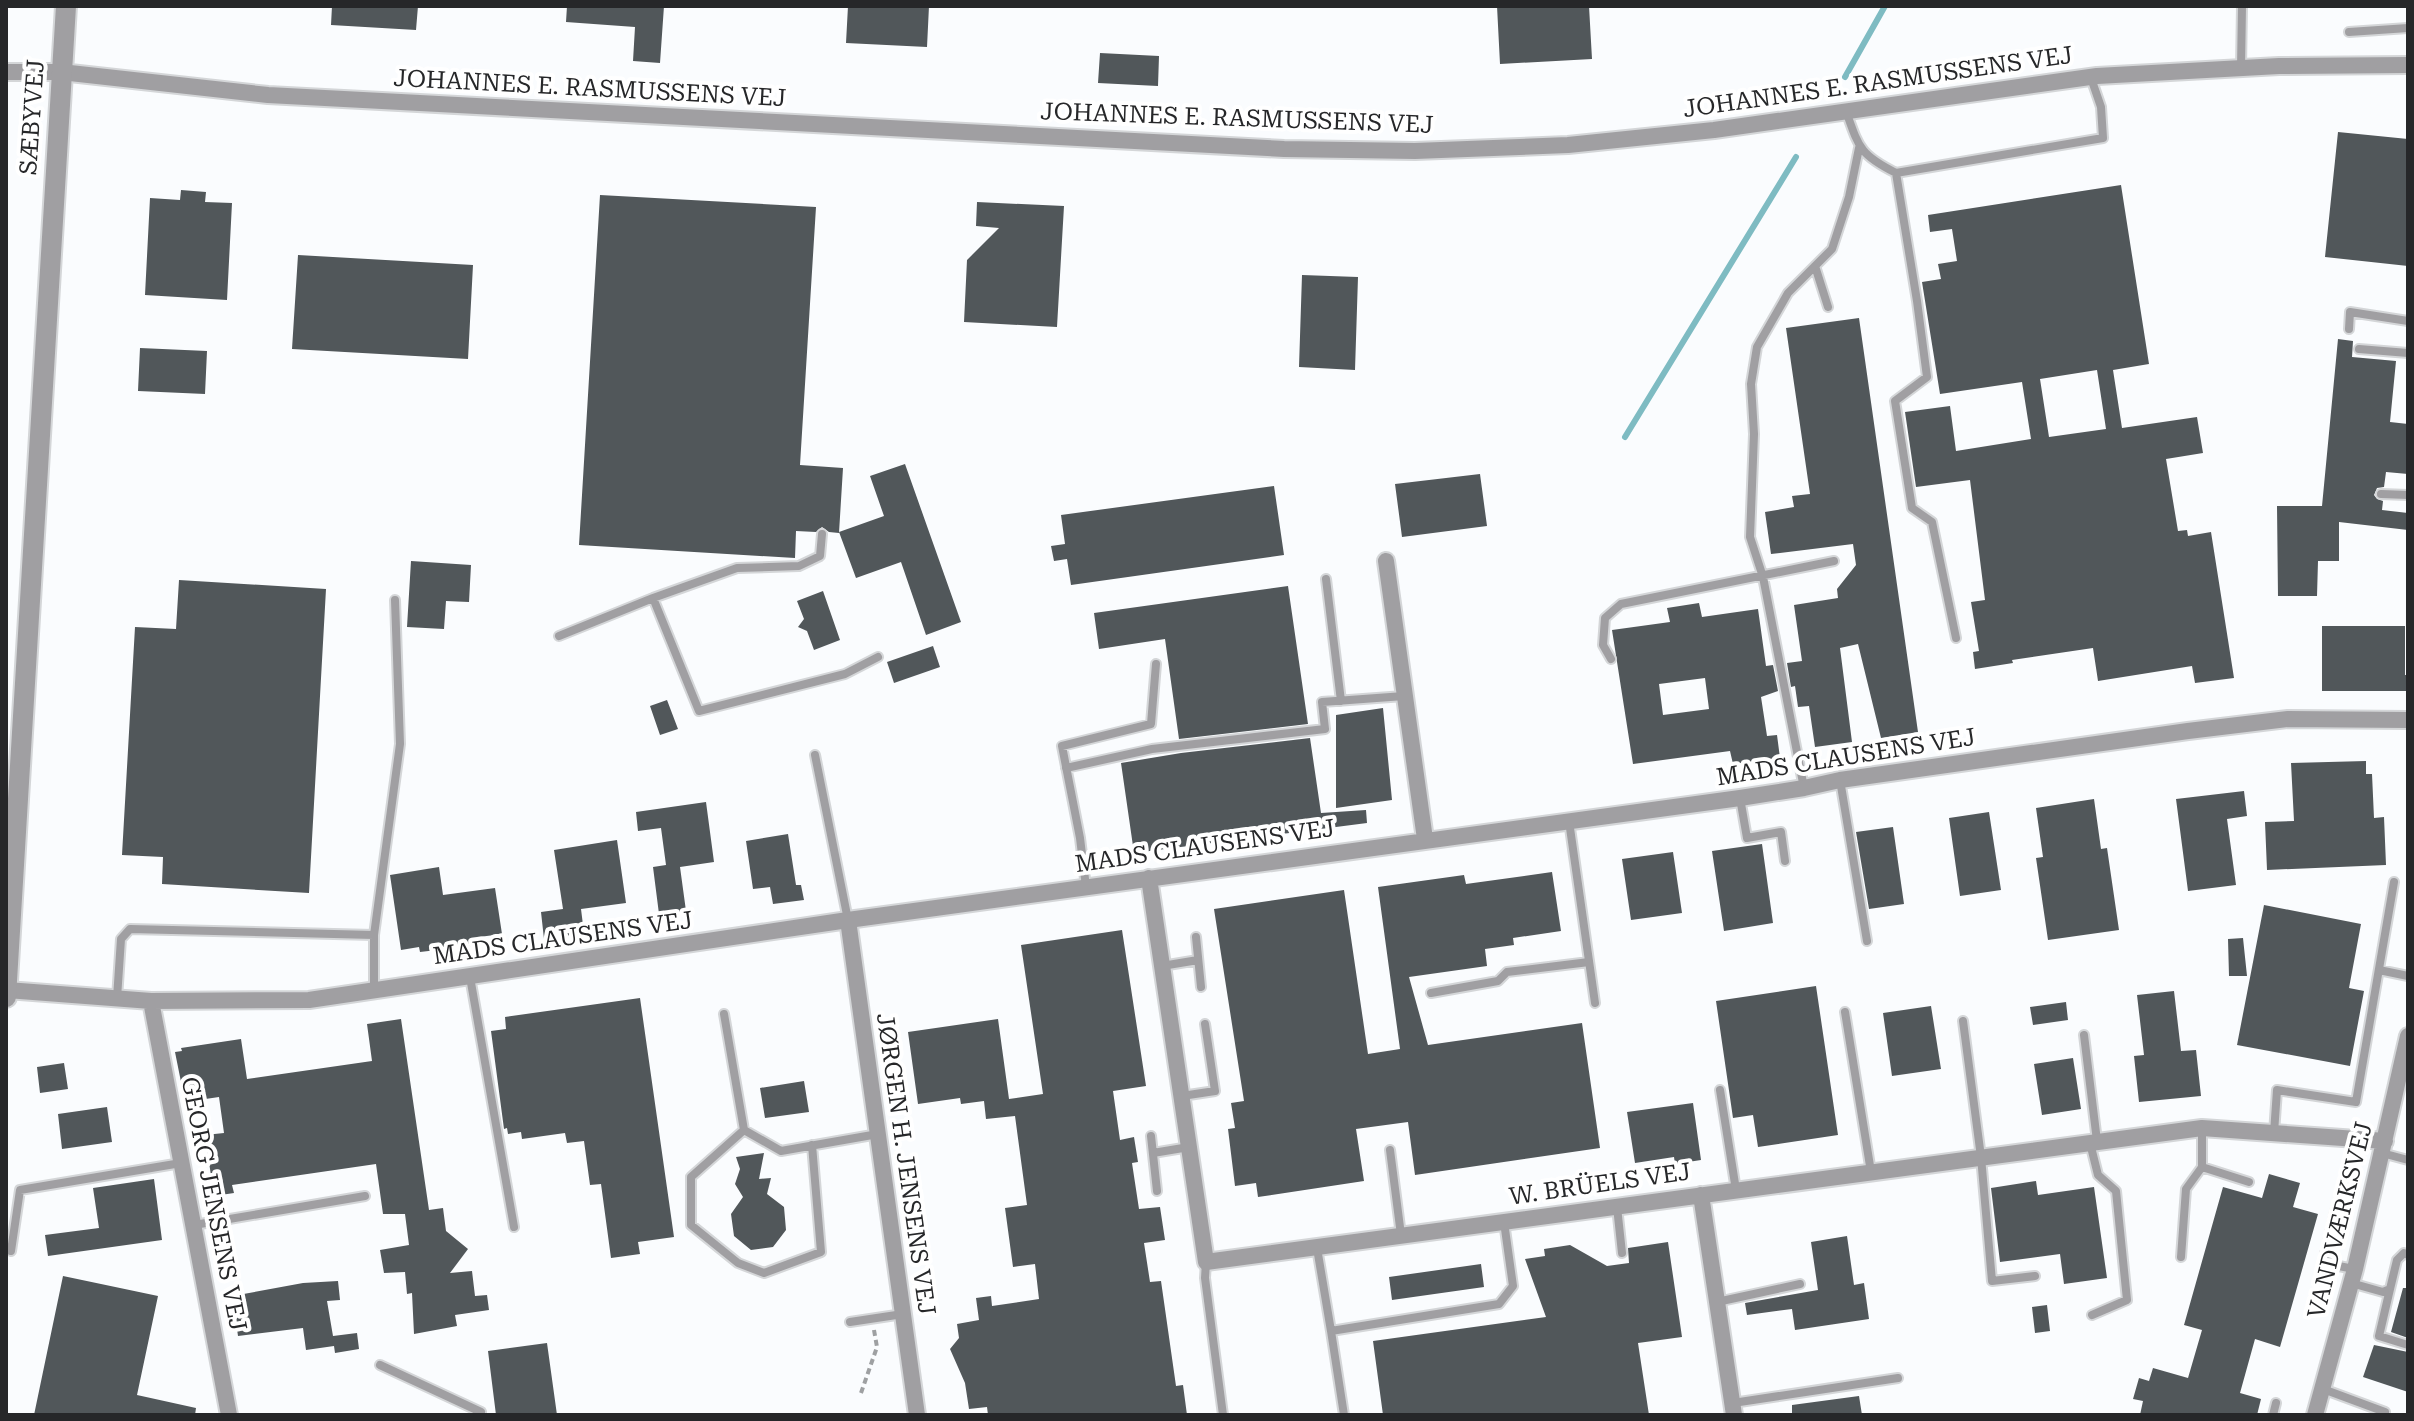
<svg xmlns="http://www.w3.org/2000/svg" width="2414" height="1421" font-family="'Roboto Serif',serif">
	<rect width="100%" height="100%" fill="#fafcfe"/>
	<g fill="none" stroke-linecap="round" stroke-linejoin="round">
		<path stroke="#7ebbc2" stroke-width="6" d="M1845 77 1885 6
			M1625 437 1796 157"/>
	</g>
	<path fill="#51575a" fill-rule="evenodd" d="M332 6H418L416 30 331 25Z
		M567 6H664L660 63 633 61 635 27 566 22Z
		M848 6H929L927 47 846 43Z
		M1497 6H1589L1592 59 1500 64Z
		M1100 53 1159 56 1158 86 1098 83Z
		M2338 132 2408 139V266L2325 257Z
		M2121 185 2149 364 2113 370 2122 428 2197 417 2203 453 2166 459 2178 531 2187 530 2188 536 2211 532 2234 678 2195 683 2192 666 2098 681 2093 648 2012 660 2013 663 1975 669 1973 652 1979 651 1971 602 1985 600 1970 480 1916 487 1905 412 1950 406 1956 451 2031 439 2022 382 1940 394 1922 282 1941 279 1938 264 1957 261 1952 229 1930 232 1928 215ZM2097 370 2106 429 2049 437 2040 379Z
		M181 190 206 192 205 202 232 203 227 300 145 295 150 198 180 200Z
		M600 195 816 207 800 465 843 468 839 533 829 532 822 527 816 532 796 531 795 558 579 545Z
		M977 202 1064 206 1057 327 964 322 967 260 999 228 976 226Z
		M298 255 473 265 468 359 292 349Z
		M1302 275 1358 277 1355 370 1299 367Z
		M1859 318 1918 732 1881 738 1858 644 1840 648 1852 742 1815 747 1809 706 1798 707 1795 686 1791 687 1787 663 1802 661 1794 605 1838 598 1837 589 1856 565 1853 544 1771 554 1765 512 1794 507 1792 496 1810 494 1786 328Z
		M2338 339 2353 341 2352 357 2396 361 2390 422 2408 424V474L2386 472 2384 487 2377 488 2374 495 2377 499 2383 501 2382 510 2408 513V530L2339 522V561H2318L2317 596H2278L2277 506H2322Z
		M140 348 207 351 205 394 138 391Z
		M905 464 961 622 926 635 901 562 856 578 839 532 884 516 870 476Z
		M1480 474 1487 526 1402 537 1395 484Z
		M1274 486 1284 555 1071 585 1067 559 1054 561 1051 546 1065 544 1061 515Z
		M411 561 471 565 469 602 446 601 444 629 407 627Z
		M179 580 326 589 309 893 162 884 163 857 122 855 135 627 176 629Z
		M1288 586 1308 724 1179 739 1165 639 1099 649 1094 613Z
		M823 591 840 640 814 650 807 631 798 627 804 619 797 601Z
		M1699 603 1702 617 1758 609 1766 666 1773 665 1778 691 1761 697 1767 736 1777 735 1780 758 1733 764 1730 751 1633 764 1612 630 1670 622 1667 608ZM1705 678 1709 709 1663 715 1659 684Z
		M2322 626H2405V675H2408V691H2322Z
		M933 646 940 667 894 683 887 662Z
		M667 700 678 729 660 735 650 706Z
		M1383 708 1392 800 1336 808V715Z
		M1310 738 1321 813 1366 810 1367 823 1134 853 1121 763 1181 753Z
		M2366 761V774H2372L2374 818 2384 817 2386 865 2267 870 2265 822 2294 821 2291 763Z
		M2244 791 2247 816 2227 819 2236 885 2188 891 2176 799Z
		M2094 799 2101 849 2107 848 2119 930 2048 940 2036 858 2043 857 2036 808Z
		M706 802 714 862 680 867 686 911 659 914 653 867 666 865 661 828 638 831 636 812Z
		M1989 812 2001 890 1960 896 1949 818Z
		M1893 827 1904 904 1869 909 1856 832Z
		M788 834 796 885H801L804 900 773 904 770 887 753 889 746 841Z
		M617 840 626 903 581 909 584 933 544 939 541 912 563 909 554 850Z
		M1762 844 1773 923 1724 931 1712 851Z
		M1673 852 1682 913 1631 920 1622 859Z
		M439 867 443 895 495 888 502 934 479 937 480 945 420 952 419 947 401 950 390 875Z
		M1552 872 1561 931 1513 938 1514 945 1485 949 1487 966 1409 977 1428 1045 1582 1023 1600 1148 1415 1175 1408 1122 1356 1129 1364 1181 1258 1197 1256 1183 1235 1186 1228 1129 1235 1128 1231 1103 1244 1101 1214 909 1344 890 1368 1054 1400 1049 1378 887 1464 875 1466 884Z
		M2264 905 2361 924 2349 988 2364 991 2350 1066 2237 1045Z
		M1122 930 1146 1086 1113 1091 1120 1140 1134 1137 1138 1162 1132 1163 1139 1209 1160 1207 1165 1240 1144 1243 1150 1282 1161 1281 1176 1386 1183 1385 1187 1415H988L987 1407 969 1409 965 1383 950 1349 959 1338 957 1324 979 1320 976 1298 991 1296 992 1306 1039 1299 1035 1264 1013 1267 1005 1208 1027 1205 1015 1116 986 1119 984 1101 961 1104 960 1098 918 1104 908 1032 998 1019 1009 1099 1043 1094 1021 945Z
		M2243 938 2247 976H2229L2228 939Z
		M1816 986 1838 1135 1758 1147 1753 1115 1733 1118 1716 1001Z
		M2174 991 2181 1051 2196 1050 2201 1096 2139 1102 2134 1056 2144 1055 2137 995Z
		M640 998 674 1237 638 1242 640 1254 611 1258 601 1184 590 1185 584 1141 567 1143 565 1133 522 1139 521 1132 508 1134 507 1128 504 1129 491 1031 506 1029 505 1017Z
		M2066 1002 2068 1020 2033 1025 2030 1007Z
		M1931 1006 1941 1069 1892 1076 1883 1013Z
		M401 1019 429 1210 443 1208 446 1231 468 1249 450 1273 472 1271 475 1296 487 1295 489 1310 455 1315 457 1326 414 1334 412 1293 407 1294 405 1272 384 1273 380 1250 409 1245 405 1214H383L376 1164 232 1185 234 1193 214 1196 205 1135 224 1133 219 1097 185 1102 175 1052 182 1051 181 1048 241 1039 247 1079 372 1061 367 1024Z
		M2073 1058 2081 1109 2042 1115 2034 1064Z
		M64 1063 68 1089 40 1093 37 1067Z
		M804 1081 809 1112 765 1118 760 1088Z
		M1693 1103 1701 1160 1675 1164 1674 1157 1635 1163 1627 1112Z
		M107 1107 112 1142 62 1149 58 1114Z
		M764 1153 759 1179 771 1178 767 1194 784 1207 786 1230 773 1247 751 1250 734 1236 731 1214 743 1197 735 1184 740 1169 736 1157Z
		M2269 1174 2300 1183 2293 1207 2318 1214 2280 1347 2255 1339 2240 1393 2261 1399 2257 1415H2140L2143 1401 2133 1399 2139 1378 2149 1381 2153 1368 2188 1378 2202 1330 2184 1325 2223 1187 2262 1198Z
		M154 1179 162 1240 48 1256 45 1235 99 1228 93 1188Z
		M2036 1181 2038 1195 2094 1187 2107 1278 2064 1284 2060 1254 2000 1262 1991 1188Z
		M1847 1236 1854 1285 1864 1283 1869 1319 1795 1330 1792 1309 1747 1315 1745 1303 1818 1290 1811 1242Z
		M1668 1242 1682 1337 1638 1343 1649 1415H1383L1373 1341 1546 1317 1525 1259 1545 1256 1544 1249 1570 1245 1607 1266 1629 1263 1628 1248Z
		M1481 1264 1484 1287 1392 1300 1389 1277Z
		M63 1276 158 1296 137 1395 196 1408 195 1415H34Z
		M338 1281 340 1300 327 1301 333 1336 357 1333 359 1349 335 1353 334 1346 306 1350 303 1328 238 1336 234 1308 240 1307 238 1295 303 1283Z
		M2403 1288H2408V1338L2391 1332Z
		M2047 1305 2050 1331 2035 1333 2032 1307Z
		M547 1343 557 1415H496L488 1351Z
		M2374 1345 2408 1352V1392L2363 1377Z
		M1859 1396 1862 1415H1792V1405Z"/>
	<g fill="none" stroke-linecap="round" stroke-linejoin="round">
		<defs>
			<path id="service" d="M2349 32 2408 28
				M2241 68 2242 6
				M1846 111C1859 148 1860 155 1896 173L2103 138 2101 107 2091 78
				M1896 173 1917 301 1927 377 1895 401 1912 508 1932 522 1956 638
				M1815 266 1828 307
				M2349 329 2350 312 2408 321
				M2359 349 2408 353
				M2381 494 2408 495
				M1326 579 1341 701
				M653 598 699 711 845 674 878 657
				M559 636 653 598 737 568 799 566 820 556 822 534
				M1611 659 1603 645 1605 618 1621 604 1834 561
				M815 755 848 920
				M1066 768 1152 749 1325 729 1322 702 1404 696
				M1840 780 1867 941
				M1804 788 1763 577 1750 537 1754 434 1751 384 1757 347 1788 293 1832 249 1849 197 1859 148
				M1740 798 1747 838 1781 832 1785 861
				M1569 821 1595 1003
				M1086 887 1080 838 1062 746 1151 724 1156 664
				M374 935 400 744 395 600
				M1196 937 1201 987
				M1162 966 1198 960
				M2379 970 2408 976
				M470 977 514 1227
				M1431 993 1498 981 1507 972 1589 962
				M117 998 121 939 130 929 374 935V990
				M1845 1012 1871 1172
				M724 1014 744 1130 781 1151 878 1134
				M1963 1021 1981 1157 1992 1281 2035 1276
				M2084 1035 2097 1141
				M1720 1090 1736 1190
				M1182 1096 1215 1091 1205 1024
				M744 1130 691 1177V1225L738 1263 764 1273 821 1252 812 1145
				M2274 1133 2277 1090 2356 1102 2394 882
				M1151 1136 1157 1191
				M2090 1143 2098 1175 2116 1191 2127 1300 2092 1315
				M1390 1150 1401 1235
				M1153 1153 1189 1147
				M2382 1153 2408 1160
				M2202 1167 2249 1182
				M1617 1207 1622 1253
				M2336 1208 2323 1263 2354 1269
				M194 1225 365 1196
				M1317 1248 1331 1331 1499 1304 1513 1286 1504 1222
				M11 1251 20 1190 181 1163
				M2181 1257 2186 1189 2202 1167V1128
				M1206 1262 1205 1278 1223 1415
				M2351 1283 2383 1292 2390 1289 2397 1260 2404 1253 2408 1255
				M2390 1289 2379 1336 2408 1345
				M1717 1302 1800 1284
				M850 1322 903 1314
				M1331 1331 1344 1415
				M380 1365 481 1412
				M2323 1389 2385 1412
				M1733 1403 1898 1378
				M2273 1415 2276 1403"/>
			<path id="minor" d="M6 72H61L268 95 1284 149 1415 151 1568 145 1714 130 2097 76 2279 66 2408 65
				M1386 561 1425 839
				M1149 878 1206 1262 2202 1128 2385 1141
				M848 920 917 1415
				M7 990 151 1001 309 1000 848 920 1740 798 1804 788 1840 780 2188 731 2288 719 2408 720
				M151 1001 229 1415
				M1701 1195 1734 1415
				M2315 1415 2355 1269 2408 1036"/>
			<path id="tertiary" d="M6 997 66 6"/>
		</defs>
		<use href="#service" stroke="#d4d6d8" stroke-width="12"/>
		<use href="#minor" stroke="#d4d6d8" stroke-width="20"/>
		<use href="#tertiary" stroke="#d4d6d8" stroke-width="24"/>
		<path stroke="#9ea0a2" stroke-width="4" stroke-dasharray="6 4" stroke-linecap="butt" d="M861 1393 877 1347 874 1330"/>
		<use href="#service" stroke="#a09fa2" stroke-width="8"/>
		<use href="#minor" stroke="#a09fa2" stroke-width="16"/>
		<use href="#tertiary" stroke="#a09fa2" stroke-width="20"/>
	</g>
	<g text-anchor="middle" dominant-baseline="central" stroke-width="8" stroke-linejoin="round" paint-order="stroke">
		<g font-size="24" fill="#262729" stroke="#fff">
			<text transform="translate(1878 82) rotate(-8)">JOHANNES E. RASMUSSENS VEJ</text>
			<text transform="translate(590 88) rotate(3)">JOHANNES E. RASMUSSENS VEJ</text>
			<text transform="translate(32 117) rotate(-86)">SÆBYVEJ</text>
			<text transform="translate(1237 118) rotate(2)">JOHANNES E. RASMUSSENS VEJ</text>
			<text transform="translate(1846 757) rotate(-9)">MADS CLAUSENS VEJ</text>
			<text transform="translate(1205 846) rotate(-8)">MADS CLAUSENS VEJ</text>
			<text transform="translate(563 938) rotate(-8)">MADS CLAUSENS VEJ</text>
			<text transform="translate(906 1164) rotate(82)">JØRGEN H. JENSENS VEJ</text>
			<text transform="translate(1600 1184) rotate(-8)">W. BRÜELS VEJ</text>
			<text transform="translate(214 1204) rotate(79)">GEORG JENSENS VEJ</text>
			<text transform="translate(2340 1220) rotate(-76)">VANDVÆRKSVEJ</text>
		</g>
	</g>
	<rect width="2414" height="1421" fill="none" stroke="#262729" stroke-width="16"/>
</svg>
